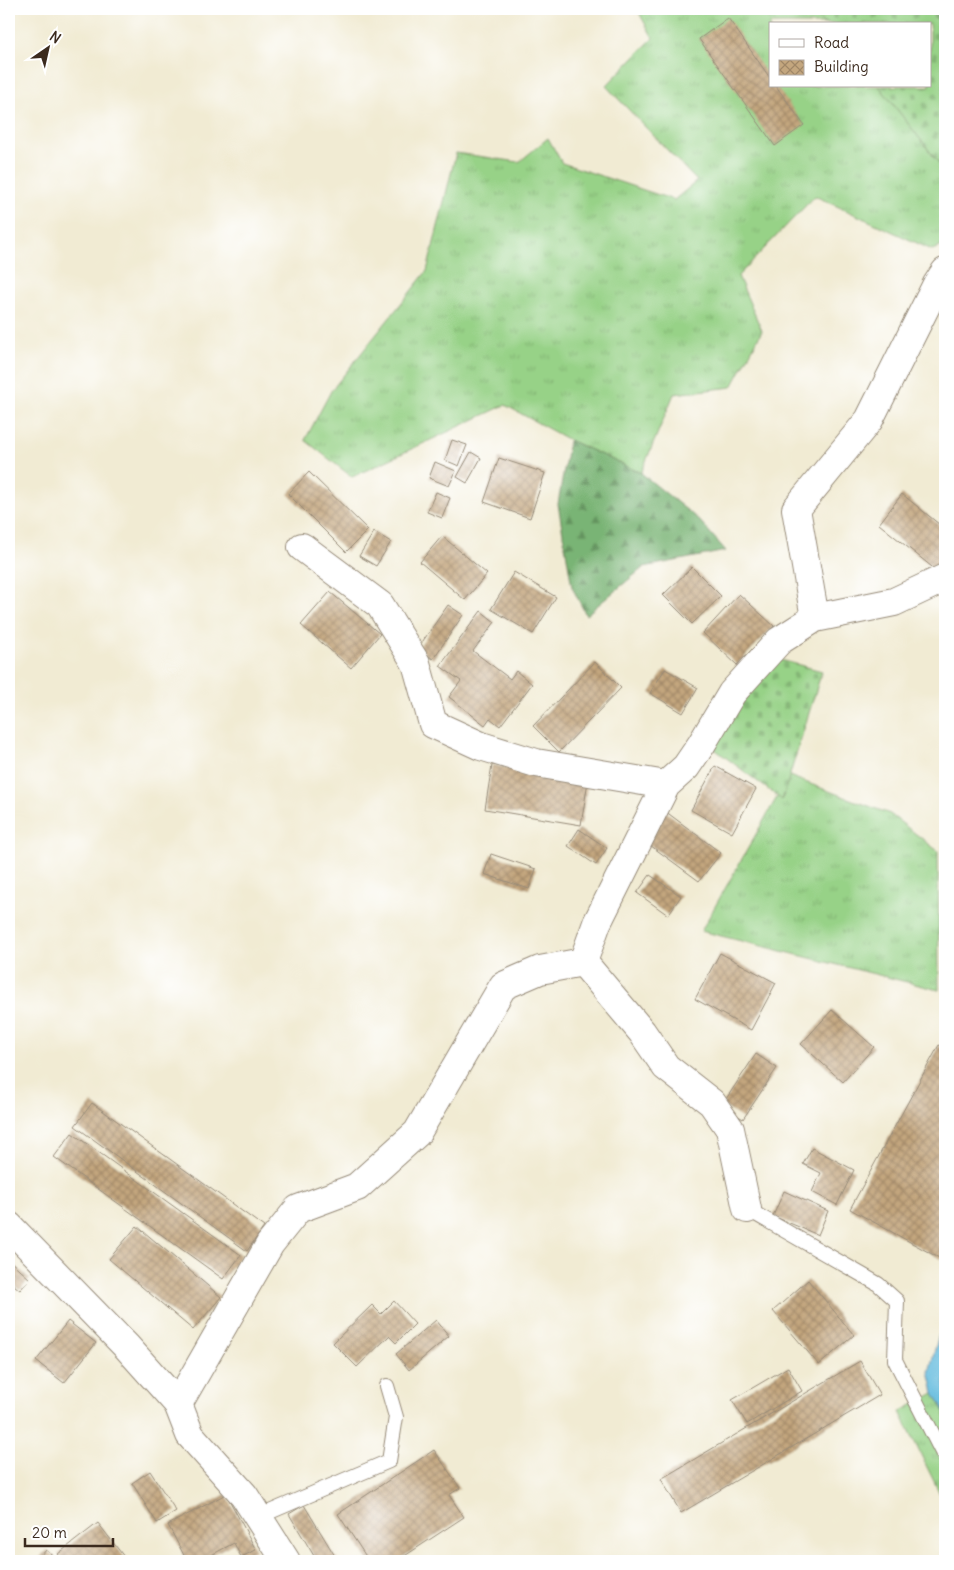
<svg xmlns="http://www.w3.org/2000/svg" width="954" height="1570" font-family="Delius,sans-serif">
	<defs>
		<pattern id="grass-tufts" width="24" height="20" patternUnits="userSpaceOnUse" patternTransform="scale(1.25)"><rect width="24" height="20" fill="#97d287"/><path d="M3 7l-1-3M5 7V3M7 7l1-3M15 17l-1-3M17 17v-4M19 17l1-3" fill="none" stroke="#83b474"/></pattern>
		<pattern id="forest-firs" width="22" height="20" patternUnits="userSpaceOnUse" patternTransform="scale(1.25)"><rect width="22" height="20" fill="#79b474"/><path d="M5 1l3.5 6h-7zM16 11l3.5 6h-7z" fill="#64935f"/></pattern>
		<pattern id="cemetery-stones" width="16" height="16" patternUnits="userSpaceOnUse" patternTransform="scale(1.25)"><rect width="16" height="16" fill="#97d287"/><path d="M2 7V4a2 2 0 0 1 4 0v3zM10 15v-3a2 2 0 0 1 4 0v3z" fill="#83b474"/></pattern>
		<pattern id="building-cross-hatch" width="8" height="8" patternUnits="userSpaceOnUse" patternTransform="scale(1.25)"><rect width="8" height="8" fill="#c3a67e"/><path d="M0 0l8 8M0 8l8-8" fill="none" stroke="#a08767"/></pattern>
	</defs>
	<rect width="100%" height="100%" fill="#fff"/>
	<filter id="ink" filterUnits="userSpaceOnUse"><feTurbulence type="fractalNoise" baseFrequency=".02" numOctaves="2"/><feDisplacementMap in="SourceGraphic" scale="10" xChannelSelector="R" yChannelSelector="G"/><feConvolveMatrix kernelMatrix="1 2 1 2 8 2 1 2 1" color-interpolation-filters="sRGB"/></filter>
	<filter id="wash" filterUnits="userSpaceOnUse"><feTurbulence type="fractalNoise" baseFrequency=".0096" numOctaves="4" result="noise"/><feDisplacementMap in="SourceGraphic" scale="20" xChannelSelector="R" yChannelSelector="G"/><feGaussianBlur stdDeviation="1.12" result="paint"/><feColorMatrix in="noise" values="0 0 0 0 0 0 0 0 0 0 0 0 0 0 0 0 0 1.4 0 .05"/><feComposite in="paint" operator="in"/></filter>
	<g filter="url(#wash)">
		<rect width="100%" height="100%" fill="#f1ebd3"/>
		<path fill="url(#grass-tufts)" stroke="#697e52" d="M637 9H811L824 24H770V86H879L945 171V245L932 250 815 196 738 276 762 331 732 387 674 394 641 473 569 440 505 405 352 477 305 440 331 391 427 271 456 153 519 162 548 138 562 163 674 200 697 181 606 86 653 38Z
			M789 776 890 814 938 851 939 990 701 931Z
			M934 1393 945 1412V1504L900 1412Z"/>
		<path fill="url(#forest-firs)" stroke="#5a6f49" d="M930 9H945V29Z
			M569 440 641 473 699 520 726 551 644 567 586 615 572 587 558 504Z"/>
		<path fill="url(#cemetery-stones)" stroke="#697e52" d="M811 9H930L945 29V171L879 86H930V24H824Z
			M773 658 822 671 782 800 712 747Z"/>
		<path fill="#60badd" stroke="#4e727e" d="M939 1334 945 1337V1412L934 1393 929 1372Z"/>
		<g id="blocks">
			<path fill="url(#building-cross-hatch)" d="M728 18 770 78V86H776L804 125 775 146 699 39Z
				M452 440 467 445 459 466 445 460Z
				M471 452 481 458 467 483 457 477Z
				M499 458 545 473 530 518 484 502Z
				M435 462 456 471 449 486 429 478Z
				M309 472 368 530 346 552 288 494Z
				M436 492 450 498 442 518 427 512Z
				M902 494 945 529V560L937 571 879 524Z
				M374 532 391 542 376 566 359 556Z
				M442 536 487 574 465 600 420 562Z
				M692 567 721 596 692 624 663 595Z
				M514 572 556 597 533 634 491 609Z
				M330 592 380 634 351 668 301 625Z
				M739 594 774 626 737 665 703 633Z
				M448 605 463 615 433 659 418 648Z
				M481 611 495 622 473 651 510 679 516 671 532 684 500 726 490 718 485 725 449 697 461 681 440 666Z
				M595 662 621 688 559 752 533 726Z
				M665 669 698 688 683 713 650 693Z
				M492 765 588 781 581 825 485 809Z
				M715 766 756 789 732 833 691 810Z
				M665 811 721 853 699 881 643 840Z
				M579 829 607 848 596 865 568 846Z
				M491 854 536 869 529 889 484 874Z
				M650 875 681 896 668 915 637 893Z
				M720 953 776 983 751 1030 695 999Z
				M832 1010 874 1047 843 1082 801 1044Z
				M939 1045 945 1048V1252L941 1259 850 1209Z
				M756 1054 777 1068 743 1119 722 1105Z
				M92 1103 264 1227 247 1251 75 1126Z
				M72 1133 241 1255 223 1279 54 1157Z
				M812 1148 854 1170 837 1205 812 1192 821 1173 803 1164Z
				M784 1191 828 1211 818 1235 773 1216Z
				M137 1226 221 1297 193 1330 109 1259Z
				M9 1260 30 1279 20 1290 9 1281Z
				M808 1280 854 1335 819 1365 773 1311Z
				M394 1301 415 1324 396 1343 389 1336 357 1367 333 1343 372 1305 381 1314Z
				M436 1320 449 1336 409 1370 396 1354Z
				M68 1321 96 1343 64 1383 36 1361Z
				M860 1361 880 1395 681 1513 661 1479Z
				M788 1367 802 1391 747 1424 732 1400Z
				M434 1450 460 1488 449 1495 464 1517 397 1561H369L338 1514Z
				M150 1471 176 1511 157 1523 132 1483Z
				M226 1494 256 1550 241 1557 234 1543 200 1561H187L168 1525Z
				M304 1505 338 1561H317L289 1514Z
				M98 1523 125 1558 121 1561H64L58 1554Z
				M46 1550 60 1561H37Z"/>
		</g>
	</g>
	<g filter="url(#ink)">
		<use href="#blocks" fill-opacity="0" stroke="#968a78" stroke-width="1"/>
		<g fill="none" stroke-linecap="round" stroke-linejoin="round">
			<defs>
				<path id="service" d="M747 1209 878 1284 897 1301 895 1360 945 1458
					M258 1517 389 1461 396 1417 387 1386"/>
				<path id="minor" d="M302 547 380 605 416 663 433 724 481 746 536 763 666 785
					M815 618 796 509 869 420 937 284 945 272
					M583 962 642 1032 666 1067 712 1103 730 1129 747 1209
					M178 1404 270 1244 298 1209 357 1187 417 1133 503 986 540 970 583 962 597 923 666 785 686 767 701 745 732 693 779 641 815 618 894 602 945 578"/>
				<path id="tertiary" d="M9 1226 127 1347 178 1404 190 1435 244 1495 286 1561"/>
			</defs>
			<use href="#service" stroke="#968a78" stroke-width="16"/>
			<use href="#minor" stroke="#968a78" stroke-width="30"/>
			<use href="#tertiary" stroke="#968a78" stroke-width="30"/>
			<use href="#service" stroke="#fff" stroke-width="14"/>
			<use href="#minor" stroke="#fff" stroke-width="28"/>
			<use href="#tertiary" stroke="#fff" stroke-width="28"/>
		</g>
	</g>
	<rect width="954" height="1570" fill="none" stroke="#fff" stroke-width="30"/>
	<rect x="769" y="22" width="162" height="65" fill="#ffffff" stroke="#b1aaa5"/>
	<rect x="779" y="39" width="25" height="8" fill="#ffffff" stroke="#b1aaa5"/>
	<text x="814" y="48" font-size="15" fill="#3b2a1e">Road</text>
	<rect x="779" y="60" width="25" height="15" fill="url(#building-cross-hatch)" stroke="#b1aaa5"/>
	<text x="814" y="72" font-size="15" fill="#3b2a1e">Building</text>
	<g transform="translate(48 48) rotate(34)" stroke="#ffffff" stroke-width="4" paint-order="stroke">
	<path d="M0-4L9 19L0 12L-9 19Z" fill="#3b2a1e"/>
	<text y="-8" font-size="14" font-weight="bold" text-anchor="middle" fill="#3b2a1e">N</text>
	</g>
	<path d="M25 1538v8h88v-8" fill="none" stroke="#3b2a1e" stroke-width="2.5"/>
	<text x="32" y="1538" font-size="15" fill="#3b2a1e" stroke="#ffffff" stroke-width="4" paint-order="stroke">20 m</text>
</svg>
